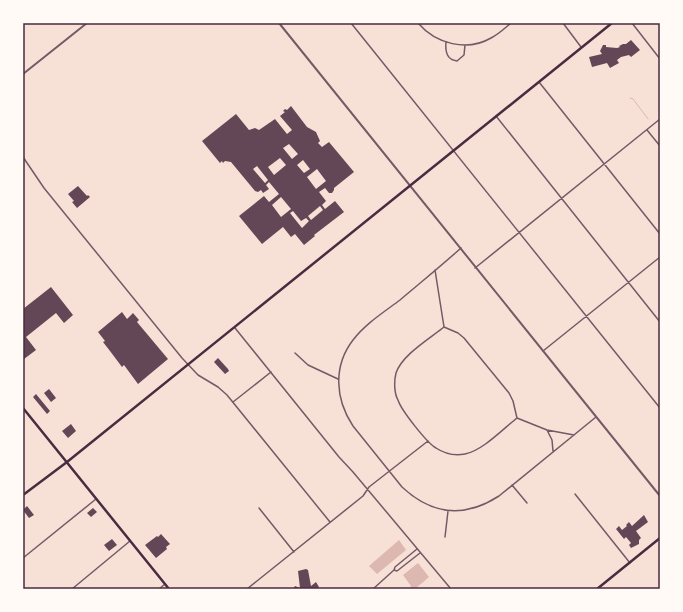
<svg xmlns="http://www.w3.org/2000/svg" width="683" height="612" font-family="'PT Sans Narrow',sans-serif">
	<rect width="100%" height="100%" fill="#f7e1d7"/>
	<path fill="#dcb8b0" d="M399 540 406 550 377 574 369 566Z
		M418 563 429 577 415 589H409L411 586 403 575Z"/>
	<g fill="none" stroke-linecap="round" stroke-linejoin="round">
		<path stroke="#dcb8b0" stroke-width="1" d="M630 98 633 99 648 119"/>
	</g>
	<path fill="#644757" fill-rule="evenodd" d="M631 40 640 50 631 57 629 55 621 57 617 60 619 63 610 68 607 63 592 67 589 57 602 54 600 51 603 45H606V47L617 48 620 47 619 46 623 44H626Z
		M291 106 307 127 316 132 320 141 318 143 322 147 329 142 354 172 334 188V190L332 193H329L325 188 319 192 326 201 322 205 325 209 335 201 344 212 314 235 315 236 304 245 295 234 291 237 283 227 262 244 239 216 264 196 269 202 279 194 269 182 266 185 269 189 263 193 261 190 258 192 255 191 231 162 225 161 223 163 222 161 220 163 202 141 236 114 249 130 255 128 259 130 275 119 287 134 292 130 280 116 285 112 283 111 285 109 287 110ZM289 144 298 154 292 159 283 148ZM280 158 286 165 274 175 268 167ZM303 160 310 169 304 173 297 165ZM257 166 268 180 265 183 253 169ZM317 169 326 181 316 189 307 177ZM281 197 291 209 281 217 272 205ZM320 206 323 210 311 220 308 216ZM293 211 301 221 306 218 309 221 302 228 290 213Z
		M78 186 87 196 88 195 90 197 77 208 72 202 74 201 68 194Z
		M51 287 73 315 64 323 56 313 26 337 36 350 24 359 23 357V309Z
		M122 312 127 319 133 313 139 320 137 322 168 359 138 384 124 365 122 367 110 351 103 342 105 341 98 332Z
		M218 358 228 369 229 371 225 374 214 362Z
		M49 389 56 398 51 402 44 393Z
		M36 394 50 411 47 414 33 397Z
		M71 424 76 431 68 438 62 431Z
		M27 506 34 515 29 518 23 510Z
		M93 508 97 512 91 517 87 513Z
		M644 515 648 522 636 531 641 538 639 540V544L631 548 629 545 631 543 626 537 624 539 616 529 619 526 622 530 627 526 626 525 629 522 632 526Z
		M161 534 170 544 166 547 167 549 156 558 145 545 157 536 158 537Z
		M112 539 117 545 109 551 104 545Z
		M306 569 308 570 311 586 316 582 319 587 317 589H293L295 586 300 588 298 571Z"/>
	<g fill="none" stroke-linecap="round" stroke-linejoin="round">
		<path stroke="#755966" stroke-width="1.5" d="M351 23 660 408
			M418 23C436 44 467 52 491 38 499 34 505 28 511 23
			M563 23 581 47
			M632 23 660 59
			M446 42C445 52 447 60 457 61L464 55 465 45
			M539 82 660 234
			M496 116 660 322
			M647 130 660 146
			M23 157 44 188 182 358 198 375 218 387 227 395 330 522
			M461 248C441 266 420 283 400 300 384 312 365 324 353 340 333 366 335 399 353 426L402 487C432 515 465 518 499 496L596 417
			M475 268 660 119
			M435 270 444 327
			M444 327C429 339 402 355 396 373 394 381 394 393 398 400 401 410 427 443 436 448 445 454 454 456 465 454 482 451 503 429 517 418
			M444 327 458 333 464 338 509 393 513 401 517 418
			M235 328 339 457 353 472 451 589
			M543 351 660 257
			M295 353 308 365 338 379
			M233 402 271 372
			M517 418 547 430 574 435
			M547 430 552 440 553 451
			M512 485 527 503
			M575 494 630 563
			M259 508 294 552
			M445 537 448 511
			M23 558 96 499
			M394 570 397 571 420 553
			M72 589 130 541
			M159 589 165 584
			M247 589 363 496 369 487 428 441
			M373 589 394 570 395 567 417 549"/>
		<path stroke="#755966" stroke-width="2" d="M279 23 660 496
			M23 74 87 23"/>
		<path stroke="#4a2c40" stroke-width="2.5" d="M23 495 67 462 612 23
			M597 589 660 538"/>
		<path stroke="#4a2c40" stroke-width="2.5" d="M23 408 169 589"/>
	</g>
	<rect width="683" height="612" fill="none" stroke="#fffaf5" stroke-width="48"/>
	<rect x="24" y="24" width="635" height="564" fill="none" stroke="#4a2c40" stroke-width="1.5"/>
</svg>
